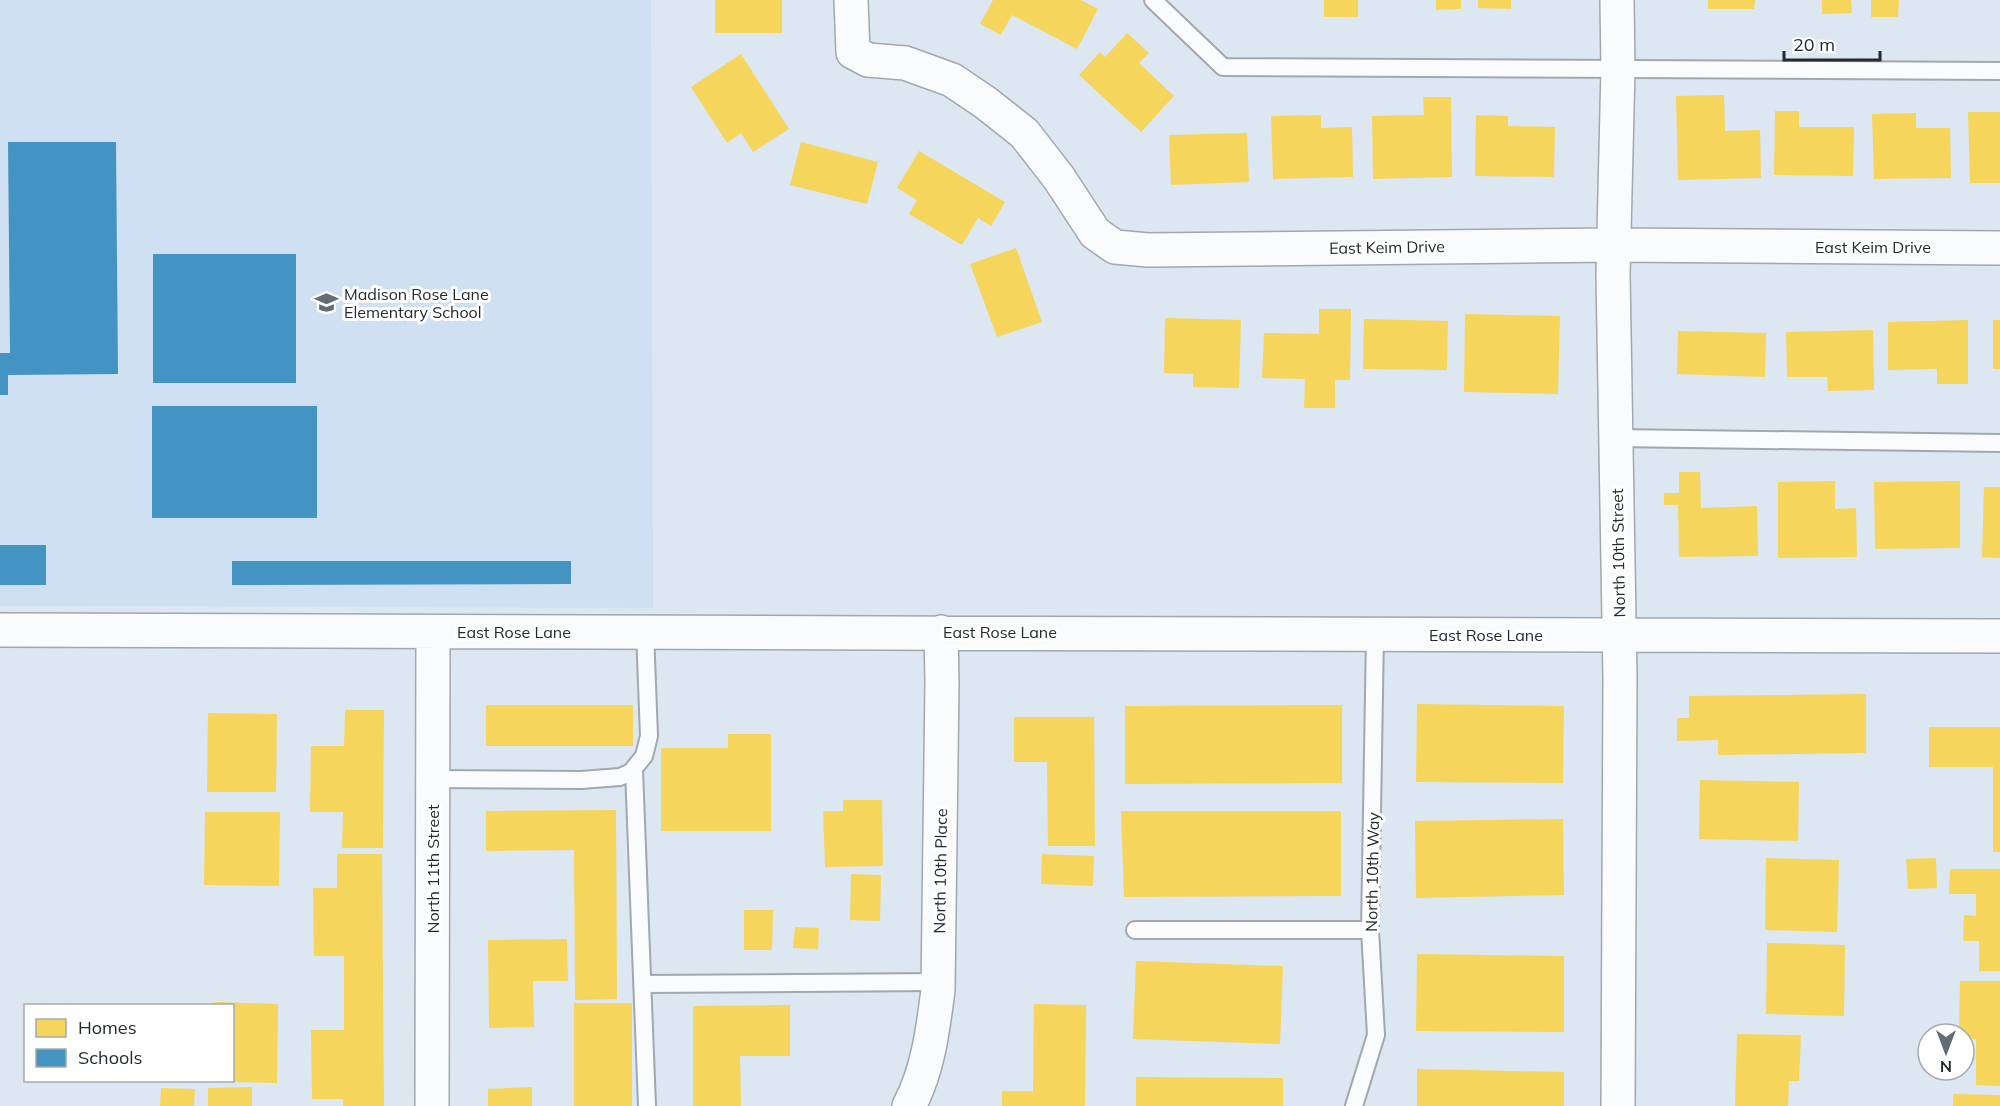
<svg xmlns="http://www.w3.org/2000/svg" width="2000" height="1106" font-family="Mulish,sans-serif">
	<rect width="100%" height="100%" fill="#dce7f1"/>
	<path fill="#cee0f2" d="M0 0H651L653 608 0 606Z"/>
	<path fill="#f6d55c" d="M715 0H782V33H715Z
		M993 0H1081L1098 9 1077 49 1012 15 1001 35 980 24Z
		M1324 0H1358V17H1324Z
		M1436 0H1461V9L1436 10Z
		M1478 0H1511V9L1478 8Z
		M1708 0H1755L1754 9H1708Z
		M1822 0H1851L1852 13 1822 14Z
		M1871 0H1899L1898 17H1871Z
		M1127 33 1149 53 1139 63 1174 96 1141 132 1079 75 1100 52 1105 57Z
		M741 54 789 129 753 152 741 133 727 143 691 87Z
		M1724 95 1725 131 1760 130 1761 178 1678 180 1676 96Z
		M1423 97H1451L1452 177 1373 179 1372 116 1424 115Z
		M1775 111H1799V127H1854L1853 176 1774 175Z
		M1968 112H2000V183H1970Z
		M1916 113V128H1950L1951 178 1874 179 1872 114Z
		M1321 115V128L1352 127 1353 177 1273 179 1271 116Z
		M1476 115 1508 116V126L1555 127 1554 177 1475 176Z
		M1247 133 1249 182 1171 185 1169 135Z
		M801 142 878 162 867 204 790 185Z
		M919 151 1005 202 991 226 978 218 962 245 909 214 917 200 897 188Z
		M1016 248 1042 322 997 337 970 264Z
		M1319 309H1351L1350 380H1335V408H1304L1305 379 1262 378 1264 333 1319 334Z
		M1465 314 1560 316 1558 394 1464 392Z
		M1165 318 1241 320 1239 388 1193 387V374L1164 373Z
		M1364 319 1448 321 1447 370 1363 369Z
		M1968 320V384H1937V369L1888 370V322Z
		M1993 320H2000V369H1993Z
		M1873 330 1874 390 1828 391 1827 377H1787L1786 332Z
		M1678 331 1766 333 1765 377 1677 374Z
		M1679 472H1700L1701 508 1757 506 1758 556 1679 557 1678 505H1664V493H1679Z
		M1835 481V509L1856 508 1857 557 1778 558V482Z
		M1960 481V548L1875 549 1874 482Z
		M1984 487H2000V558L1982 557Z
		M1866 694V753L1718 755V740L1677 741V718H1689V696Z
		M1417 704 1564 706 1563 783 1416 782Z
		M486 705H633V746H486Z
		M1342 705V783L1125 784V706Z
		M345 710H384L383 848H342L343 812H310L311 746H344Z
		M208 713 277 714 276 792H207Z
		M1014 717H1094L1095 846H1048L1047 762H1014Z
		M1929 727H2000V852H1993V767H1929Z
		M728 734H771V831H661V748H728Z
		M1700 780 1799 782 1798 841 1699 839Z
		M843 800H882L883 866 825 867 823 811H843Z
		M616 810 617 999 575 1000 574 850 486 851V811Z
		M1121 811H1341V896L1124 897Z
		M205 812H280L279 886 204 885Z
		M1563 819 1564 895 1416 898 1415 821Z
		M337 854H382L384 1106H343V1099H312L311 1030H344V956H314L313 888H337Z
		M1042 854 1094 856 1093 886 1041 884Z
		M1766 858 1839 860 1837 932 1765 930Z
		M1936 858 1937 888 1908 889 1906 859Z
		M1950 869H2000V971H1979V941H1963L1964 915 1976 916V894H1949Z
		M851 874 881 875 880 921 850 920Z
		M744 910H773L772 950H744Z
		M795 927 819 928 818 949 793 948Z
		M567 939 568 981H533L534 1027 489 1028 488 940Z
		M1767 943 1845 945 1844 1016 1766 1014Z
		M1417 954 1564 956V1032L1416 1031Z
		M1136 961 1283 966 1280 1044 1133 1039Z
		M1960 981H2000V1086L1976 1085V1039H1964V1034H1959Z
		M214 1002 278 1004 277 1083 232 1082V1006H214Z
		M574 1003H632V1106H574Z
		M1034 1004 1086 1005 1085 1106H1002V1091H1033Z
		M790 1005V1056H740L741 1106H693V1006Z
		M1737 1034 1801 1035 1799 1081H1789L1788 1106H1735Z
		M1417 1069 1564 1072V1106H1417Z
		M1136 1077 1283 1078V1106H1136Z
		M252 1087V1106H208V1088Z
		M532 1087V1106H488V1089Z
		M161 1088 195 1089 194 1106H160Z
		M1953 1094 2000 1095V1106H1953Z"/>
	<path fill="#4393c3" d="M8 142H116L118 374 8 375V395H0V353H10Z
		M153 254H296V383H153Z
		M152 406H317V518H152Z
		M0 545H46V585H0Z
		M232 561H571V584L232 585Z"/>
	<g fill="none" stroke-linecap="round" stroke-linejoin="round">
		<defs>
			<path id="lane" d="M1153 0 1223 67 2000 71
				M1615 438 2000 443
				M634 770 647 1106
				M433 779 581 780 620 777 631 772 644 756 649 736 645 632
				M1135 930H1370
				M643 984 938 982
				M1354 1106 1376 1035 1370 930 1375 635"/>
			<path id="street" d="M851 0 853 52 868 60 905 63 952 80 986 103 1024 133 1059 178 1095 233 1115 247 1148 250 1613 245 2000 248
				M1617 0 1618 69 1613 274 1620 678 1618 1106
				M0 630C667 630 1333 637 2000 636
				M432 1106 433 632
				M909 1106C928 1071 933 1029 938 990L942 682 941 632"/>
		</defs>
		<use href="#lane" stroke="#a0a8b0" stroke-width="20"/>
		<use href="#street" stroke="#a0a8b0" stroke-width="36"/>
		<use href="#lane" stroke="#fafbfd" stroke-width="16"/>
		<use href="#street" stroke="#fafbfd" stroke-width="33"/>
	</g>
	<defs>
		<symbol id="school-bare" viewBox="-9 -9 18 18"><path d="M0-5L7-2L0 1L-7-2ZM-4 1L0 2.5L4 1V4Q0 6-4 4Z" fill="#646c74" stroke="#fff" stroke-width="2.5" paint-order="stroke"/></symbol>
	</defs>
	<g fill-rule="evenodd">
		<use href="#school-bare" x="310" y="286" width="33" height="33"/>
	</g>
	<g text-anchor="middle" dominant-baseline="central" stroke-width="6" stroke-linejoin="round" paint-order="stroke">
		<g font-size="16" fill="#232a30" stroke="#fff">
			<text transform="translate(1387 247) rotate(-1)">East Keim Drive</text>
			<text x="1873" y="247">East Keim Drive</text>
			<text transform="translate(1618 553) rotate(-91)">North 10th Street</text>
			<text x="514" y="632">East Rose Lane</text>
			<text x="1000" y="632">East Rose Lane</text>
			<text x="1486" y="635">East Rose Lane</text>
			<text transform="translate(433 869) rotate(-90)">North 11th Street</text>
			<text transform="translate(940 871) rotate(-89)">North 10th Place</text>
			<text transform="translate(1372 872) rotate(-89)">North 10th Way</text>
		</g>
		<g font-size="16" fill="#232a30" stroke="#fff" text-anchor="start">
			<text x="344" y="294">Madison Rose Lane<tspan x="344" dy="18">Elementary School</tspan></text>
		</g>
	</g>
	<rect x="24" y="1004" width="210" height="78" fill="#ffffff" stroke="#a7aaac" stroke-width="1.5"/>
	<rect x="36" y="1019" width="30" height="18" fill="#f6d55c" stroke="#a7aaac" stroke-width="1.5"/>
	<text x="78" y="1034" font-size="18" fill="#232a30">Homes</text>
	<rect x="36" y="1049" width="30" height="18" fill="#4393c3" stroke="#a7aaac" stroke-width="1.5"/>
	<text x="78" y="1064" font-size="18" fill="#232a30">Schools</text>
	<g transform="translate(1946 1052) rotate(180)"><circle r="28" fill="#ffffff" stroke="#a7aaac" stroke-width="1.5"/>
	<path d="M0-4.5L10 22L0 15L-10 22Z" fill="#646c74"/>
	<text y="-9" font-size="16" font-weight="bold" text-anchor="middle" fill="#232a30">N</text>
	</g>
	<path d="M1784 51v9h96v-9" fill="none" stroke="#232a30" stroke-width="3"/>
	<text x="1793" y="51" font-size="18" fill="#232a30" stroke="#ffffff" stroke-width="4.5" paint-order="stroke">20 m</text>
</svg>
